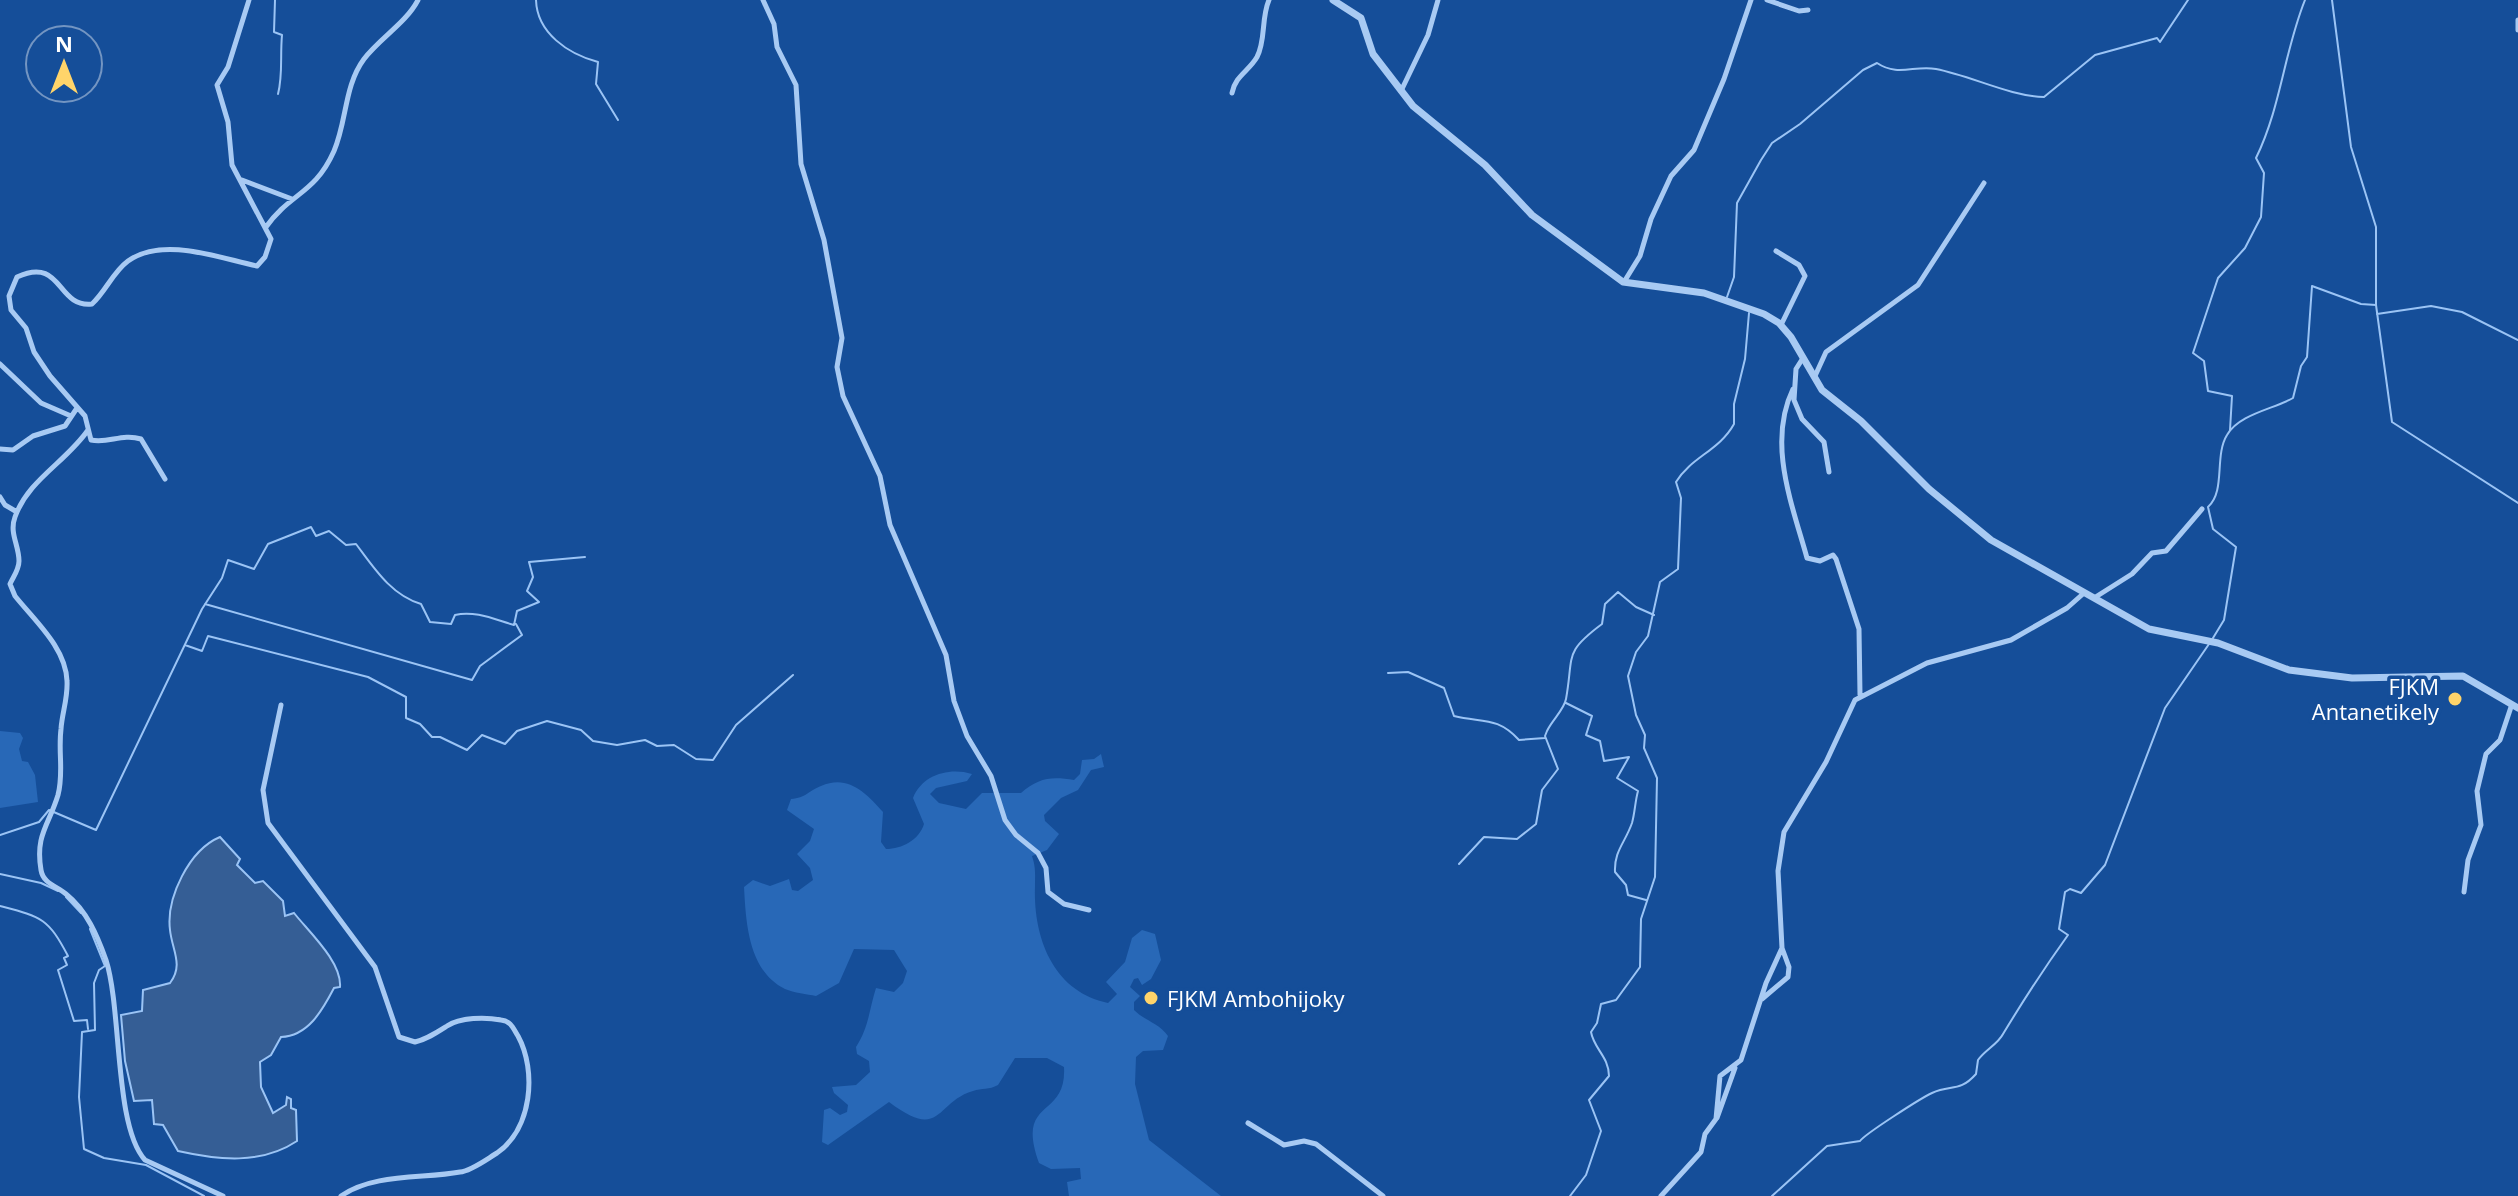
<svg xmlns="http://www.w3.org/2000/svg" width="2518" height="1196" font-family="'Open Sans',sans-serif">
	<rect width="100%" height="100%" fill="#154e99"/>
	<path fill="#2868b7" d="M0 731 20 733 23 738 19 749 22 761 28 762 35 775 38 802 0 808Z
		M1101 754 1104 767 1091 770 1078 790 1061 798 1044 815 1045 821 1059 834 1047 850 1032 856C1036 868 1035 874 1035 886 1033 939 1054 992 1108 1003L1117 994 1106 982 1125 962 1132 938 1142 930 1155 934 1161 960 1151 979 1142 985 1138 978 1134 979 1130 987 1140 996 1134 1002V1010C1145 1021 1159 1023 1168 1036L1163 1050 1143 1051 1136 1057 1135 1084 1149 1140 1221 1196H1069L1067 1182 1081 1179 1080 1168 1051 1169 1039 1163C1015 1097 1067 1120 1064 1067L1047 1058H1015L998 1085C989 1090 982 1088 973 1091 935 1102 942 1142 889 1102L828 1145 822 1142 824 1110 830 1108 840 1115 847 1112 848 1105 834 1093 832 1087 856 1085 870 1072 869 1061 857 1054 856 1047C869 1027 869 1010 876 988L894 992 903 983 907 971 894 950 854 949 839 983 816 996C807 994 794 993 785 989 748 971 746 922 744 887L753 880 770 886 789 879 792 890 798 891 813 880 810 868 797 854 810 841 814 829 787 810 791 799C806 798 808 791 821 786 848 774 866 793 883 812L881 842 886 849C902 849 919 840 924 824L913 798C922 775 949 767 972 774L967 781 936 788 930 794 939 803 966 809 982 793H1021C1038 778 1051 776 1074 780L1080 774 1082 760 1094 759Z"/>
	<path fill="#355e95" stroke="#9bc4f5" stroke-width="2" d="M220 837 240 859 237 865 255 883 263 881 283 901 285 916 294 913C309 932 342 962 340 987L334 988C322 1011 308 1036 281 1037L271 1055 260 1062 261 1087 273 1113 286 1105 287 1097 291 1099V1108L296 1110 297 1141C261 1165 218 1160 178 1151L163 1125 154 1124 152 1100 134 1101 125 1061 121 1015 142 1011 143 990 170 983C184 965 172 950 170 930 166 898 189 850 220 837Z"/>
	<g fill="none" stroke-linecap="round" stroke-linejoin="round">
		<path stroke="#9bc4f5" stroke-width="2" d="M275 0 274 32 282 35C280 56 283 75 278 94
			M536 0C537 33 568 54 598 62L596 84 618 120
			M2332 0 2351 147 2376 227V305L2392 422 2518 503
			M1727 297 1734 277 1737 203 1761 160 1772 143 1800 124 1863 70 1877 63C1898 77 1914 65 1936 69 1972 76 2009 96 2044 97L2095 55 2157 38 2160 42 2188 0
			M2377 314 2431 306 2462 312 2518 340
			M2230 430 2232 396 2208 391 2204 361 2193 353 2218 278 2245 248 2261 217 2264 173 2256 158C2281 107 2284 52 2305 0
			M205 604 472 680 480 666 522 635 516 624
			M2213 638 2224 620 2236 547 2213 529 2208 507C2226 491 2214 456 2227 435 2239 414 2274 409 2293 398L2301 366 2307 357 2312 286 2361 304 2376 305
			M185 645 202 651 208 636 368 677 406 697V718L420 724 432 737H440L467 750 482 735 505 744 517 731 547 721 581 730 593 741 617 745 645 740 657 746 674 745 696 759 713 760 736 725 793 675
			M1388 673 1408 672 1444 688 1454 716C1482 723 1497 716 1519 740L1545 738
			M1566 703 1592 716 1586 735 1600 741 1604 761 1629 757 1617 778 1638 791C1635 802 1635 812 1632 823 1625 843 1614 851 1615 872L1626 885 1628 895 1646 900
			M0 835 39 822 49 810 96 830 202 609 222 578 228 560 254 569 268 544 311 527 316 536 329 531 346 545 356 544C374 568 391 595 421 604L430 622 451 624 455 615C475 610 496 620 514 625L517 611 539 602 527 591 533 577 529 562 585 557
			M1459 864 1484 837 1517 839 1536 824 1542 790 1558 769 1545 736 1547 731C1552 720 1564 710 1566 699 1574 655 1563 653 1602 624L1605 604 1618 592 1636 607 1654 615
			M0 874 41 883 58 891
			M66 897 81 913
			M0 906C42 917 48 918 68 956L64 958 67 965 58 970 74 1021 87 1020 88 1029
			M90 929 105 966 99 970 94 983 95 1030 82 1032 79 1097 84 1149 104 1158 146 1165 204 1196
			M1570 1196 1586 1175 1601 1131 1589 1100 1609 1076C1609 1057 1594 1049 1591 1032L1597 1023 1601 1004 1616 1000 1640 967 1641 919 1655 877 1657 778 1644 748 1645 735 1636 715 1628 676 1636 652 1648 636 1660 582 1678 569 1681 498 1676 482C1691 457 1719 451 1734 424V404L1745 359 1749 313
			M1772 1196 1827 1146 1860 1141C1865 1134 1921 1098 1932 1093 1951 1084 1959 1093 1976 1074L1978 1060C1985 1050 1998 1044 2003 1034 2023 1001 2045 967 2068 935L2059 929 2065 892 2070 889 2081 893 2105 865 2165 708 2209 644"/>
		<path stroke="#a8caf3" stroke-width="5" d="M763 0 774 24 777 47 796 85 801 164 824 240 842 338 837 367 843 396 880 476 890 525 946 655 954 701 967 736 991 776 1005 820 1016 835 1038 853 1046 868 1048 892 1064 904 1089 910
			M1767 0 1799 11 1808 10
			M2518 20V30
			M1401 91 1428 35 1438 0
			M1232 93C1235 76 1249 71 1257 57 1266 40 1261 18 1269 0
			M242 180 292 199
			M266 227C290 193 315 194 334 151 347 121 344 86 364 59 380 38 406 23 418 0
			M1776 251 1799 265 1805 276 1781 325
			M1624 282 1640 256 1651 219 1671 176 1694 150 1724 79 1751 0
			M1803 358 1796 369 1794 400 1802 419 1824 442 1829 472
			M0 364 41 403 71 416
			M1815 376 1826 352 1918 285 1984 183
			M1793 389C1767 443 1792 504 1807 558L1820 561 1833 555 1836 559 1859 629 1860 695
			M88 430C66 462 28 480 15 517 9 533 19 545 19 561 19 570 13 577 10 584L15 596C35 621 66 648 67 681 68 698 62 713 61 729 58 753 64 772 58 795 49 825 35 835 41 870 43 883 56 886 66 894 87 911 97 935 106 960 122 1010 114 1126 145 1160L223 1196
			M0 449 13 450 33 436 65 426 77 408
			M165 479 141 439C122 433 108 444 91 440L85 416 50 376 34 352 26 328 11 310 9 296 17 277C63 256 56 308 92 304 106 291 113 272 128 261 163 236 219 258 257 266L265 257 271 239 232 165 228 122 217 85 228 67 249 0
			M0 497 5 505 17 512
			M2094 598 2132 574 2152 553 2166 551 2202 509
			M281 705 263 790 268 823 375 967 399 1037 415 1042C427 1039 436 1033 447 1026 460 1017 486 1017 501 1020 511 1021 513 1028 518 1036 537 1071 532 1129 497 1153 487 1159 471 1171 460 1172 423 1179 374 1173 341 1196
			M2464 892 2468 860 2481 825 2477 791 2486 754 2500 740 2512 704
			M1762 999 1788 977 1789 967 1782 948
			M1717 1118 1735 1068
			M1248 1123 1284 1145 1304 1141 1316 1144 1383 1196
			M1661 1196 1701 1152 1705 1134 1716 1119 1720 1076 1741 1060 1766 983 1782 948 1778 871 1784 832 1826 762 1855 700 1927 663 2011 640 2067 608 2084 593"/>
		<path stroke="#a8caf3" stroke-width="7" d="M1333 0 1361 18 1373 54 1413 106 1485 165 1532 215 1623 282 1704 293 1764 314 1779 323 1791 337 1822 390 1861 421 1929 489 1991 540 2149 629 2218 643 2289 670 2352 678 2463 676 2518 708"/>
	</g>
	<g fill="#ffd46a" stroke="#154e99" stroke-width="3">
		<circle cx="2455" cy="699" r="8"/>
		<circle cx="1151" cy="998" r="8"/>
	</g>
	<g text-anchor="middle" dominant-baseline="central" stroke-width="7" stroke-linejoin="round" paint-order="stroke">
		<g font-size="22" fill="#fff" stroke="#154e99" text-anchor="end">
			<text x="2439" y="686">FJKM<tspan x="2439" dy="25">Antanetikely</tspan></text>
			<text x="1167" y="998" text-anchor="start">FJKM Ambohijoky</text>
		</g>
	</g>
	<g transform="translate(64 64)"><circle r="38" fill="#154e99" stroke="#7395c2" stroke-width="2"/>
	<path d="M0-6L14 30L0 20L-14 30Z" fill="#ffd46a"/>
	<text y="-12" font-size="22" font-weight="bold" text-anchor="middle" fill="#ffffff">N</text>
	</g>
</svg>
